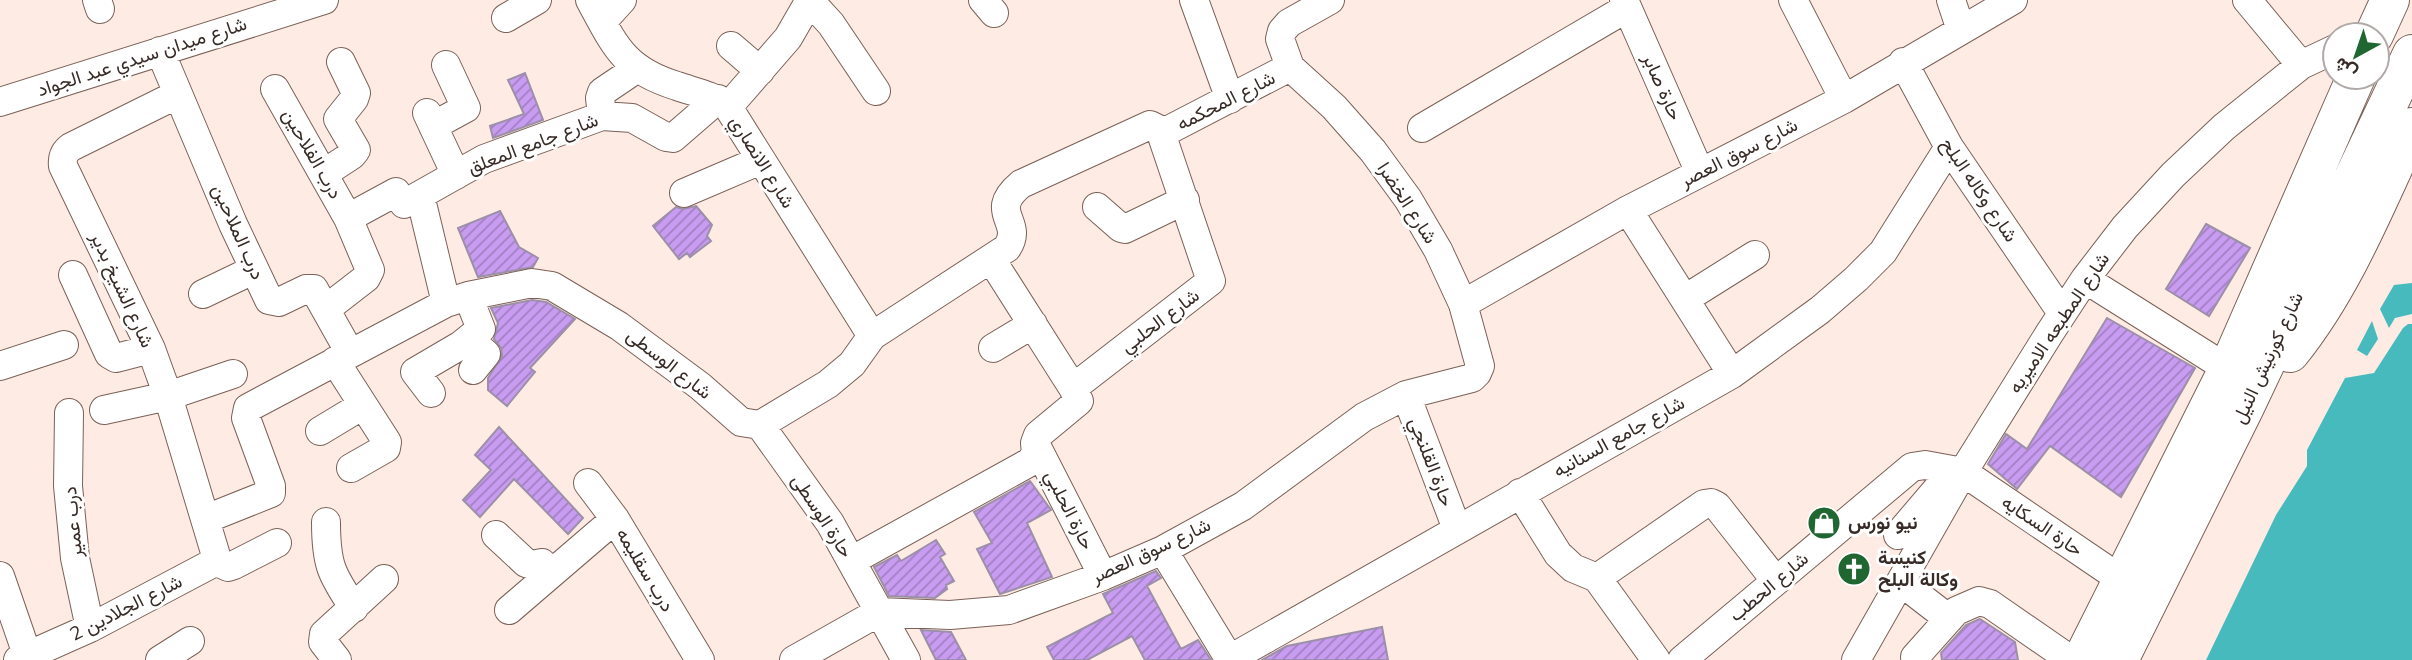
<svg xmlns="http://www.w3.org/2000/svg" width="2412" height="660" font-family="'Nunito Sans',Vazirmatn,sans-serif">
	<defs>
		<pattern id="building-hatch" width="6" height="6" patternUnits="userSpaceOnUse" patternTransform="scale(1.75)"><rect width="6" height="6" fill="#c89cf1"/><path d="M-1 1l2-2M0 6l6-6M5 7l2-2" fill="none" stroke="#a37fc3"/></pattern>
	</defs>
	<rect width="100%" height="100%" fill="#feebe4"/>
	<path fill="#47babe" d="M2412 283V314L2395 318 2389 328 2380 309 2394 285Z
		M2372 321 2378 339 2367 356 2357 350Z
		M2408 324H2412V660H2206L2276 515 2307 466V450L2345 378 2374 373 2403 328Z"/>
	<path fill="url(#building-hatch)" stroke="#9c90a8" stroke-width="2" d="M525 73 543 120 493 138 490 126 524 114 508 80Z
		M696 206 712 225 707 236 711 241 690 257 687 253 679 259 653 226 676 207 683 209Z
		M500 211 519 247 538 258 533 267 478 277 458 228Z
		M2206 224 2250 248 2209 316 2166 289Z
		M532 300 546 302 575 319 530 368 535 372 507 406 488 390V378L502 356 501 348 494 339 498 323 491 308Z
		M2107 318 2195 368 2121 497 2050 446 2017 489 1988 464 2006 434 2027 449Z
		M499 427 583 518 568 534 514 479 480 517 463 500 491 470 475 455Z
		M1030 481 1051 510 1027 523 1052 577 1000 594 977 549 992 543 974 512Z
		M936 540 945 554 940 557 954 581 946 585 947 589 935 598 889 596 874 567 897 555 901 561Z
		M1156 571 1161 578 1147 586 1181 649 1198 640 1211 660H1145L1132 636 1087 660H1054L1047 647 1113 613 1103 594Z
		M1980 619 2015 642 2018 660H1942L1941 653 1966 625Z
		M1382 627 1388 660H1262L1287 646Z
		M921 630 951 632 966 660H936Z"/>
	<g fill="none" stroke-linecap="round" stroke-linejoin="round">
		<defs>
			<path id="minor" d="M97 0 100 9
				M590 0C615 46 624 70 677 86 694 92 713 95 728 107L872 336
				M983 0 994 13
				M1194 0 1230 99
				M1624 0 1700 173
				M1793 0 1844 99
				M1951 0 1961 30
				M2247 0 2301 65
				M810 1 831 24 876 91
				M506 18 537 0
				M602 22 622 0
				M731 46 760 71
				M160 51 233 224 269 300 279 302 306 289H314L350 353
				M1903 62 1949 147 2062 313
				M275 89 348 218 370 270 366 278 326 309
				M0 102 324 0
				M728 107 788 38 810 0
				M427 113 456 175
				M602 116 600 98 602 92 636 69
				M433 126 466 108 446 65
				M1422 128 1627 8
				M1161 134 1290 67
				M323 174 352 155 356 150 338 119 354 99 356 93 341 62
				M684 193 761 160
				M420 195 446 303
				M1097 207 1121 228 1125 229 1185 200
				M1628 210 1732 374
				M348 218 396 192 404 204 484 159 602 116 632 118 666 137 673 138 718 99
				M73 275 109 354 116 358 151 349
				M2085 279 2228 369
				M203 294 253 270
				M1685 299 1755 255
				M1463 304 1628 210 1844 99 2013 0
				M469 339 486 354 473 370
				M993 348 1033 324
				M335 361 387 442 386 448 351 468
				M0 366 64 345
				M431 393 415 372 461 345 481 329 468 296
				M1406 395 1457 529
				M104 410 168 396 233 374
				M69 413 68 486 75 558 90 628
				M760 425 830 523 906 660
				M320 431 363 405
				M1035 443 1103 576
				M588 483 615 519 700 660
				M1520 493 1558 554 1573 568 1597 578 1656 660
				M206 519 271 493V486L246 418 248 408 446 303 468 296 532 283 552 286 619 326 700 386 741 422 760 425 828 384 852 364 872 336 1007 248C1025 221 986 213 1021 184L1150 125 1160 130 1211 281 1073 388
				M326 522C326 564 331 574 354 608
				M496 535 526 563 532 565 542 563 552 573
				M1898 535 1944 481
				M1163 550 1230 660
				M215 561 228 567 234 565 277 543
				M851 561 1030 462 1036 454 1035 443 1038 435 1079 401 1073 388 991 259
				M0 576 29 660
				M1597 578 1704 504 1711 503 1717 506 1776 581
				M1901 582 1949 619
				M509 610 615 519
				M1915 657 1956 611 1979 601 1990 604 2071 660
				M1230 659 1732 374 1820 310 1856 279 1883 252 1949 147
				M18 660 90 628 211 564 217 559 168 396 151 349 63 166C62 157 64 152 71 147L178 94
				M160 660 190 641
				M337 660 323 642 324 634 384 579
				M794 660 879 612 950 615 1009 610 1103 576 1163 550 1243 506 1364 417 1406 395 1472 378 1477 373 1480 366 1463 304 1438 250 1408 199 1373 151 1334 107 1290 67 1280 39 1282 31 1289 23 1330 0
				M1682 660 1912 467 1925 465 1963 472 2122 580
				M1856 660 1963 472 2049 334 2085 279 2125 227 2173 175 2224 127 2301 65 2335 49"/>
			<path id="highway" d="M2374 35 2390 0
				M2290 353C2344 286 2376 204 2412 127
				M2082 660 2228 369 2356 77
				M2119 660 2244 409 2412 54"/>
		</defs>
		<use href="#minor" stroke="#7b6157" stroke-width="30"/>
		<use href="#highway" stroke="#7b6157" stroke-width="40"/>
		<use href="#minor" stroke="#fff" stroke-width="28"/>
		<use href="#highway" stroke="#fff" stroke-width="38"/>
	</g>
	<defs>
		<symbol id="shop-disc" viewBox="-11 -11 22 22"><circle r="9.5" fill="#206631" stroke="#fff"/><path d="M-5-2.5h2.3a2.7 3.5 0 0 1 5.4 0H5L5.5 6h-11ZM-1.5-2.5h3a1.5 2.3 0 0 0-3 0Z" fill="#fff"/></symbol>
		<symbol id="church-disc" viewBox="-11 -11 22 22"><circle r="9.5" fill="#206631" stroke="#fff"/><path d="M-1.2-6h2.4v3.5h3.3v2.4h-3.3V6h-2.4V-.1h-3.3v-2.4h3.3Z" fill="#fff"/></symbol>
	</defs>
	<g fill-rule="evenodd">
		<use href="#shop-disc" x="1805" y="504" width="38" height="38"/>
		<use href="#church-disc" x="1835" y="550" width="38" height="38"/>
	</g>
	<g text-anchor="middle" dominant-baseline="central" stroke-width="6" stroke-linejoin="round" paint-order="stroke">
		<g font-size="19" fill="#362b26" stroke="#fff">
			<text transform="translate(142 57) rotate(-18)">شارع ميدان سيدي عبد الجواد</text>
			<text transform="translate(1662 87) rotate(66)">حارة صابر</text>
			<text transform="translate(1226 101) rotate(-27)">شارع المحكمه</text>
			<text transform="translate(533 144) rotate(-21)">شارع جامع المعلق</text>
			<text transform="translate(1739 153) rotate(-27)">شارع سوق العصر</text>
			<text transform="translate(312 154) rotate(60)">درب الفلاحين</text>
			<text transform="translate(762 162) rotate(58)">شارع الانصاري</text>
			<text transform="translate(1979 190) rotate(56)">شارع وكاله البلح</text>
			<text transform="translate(1407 203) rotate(57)">شارع الخضرا</text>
			<text transform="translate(238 232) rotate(66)">درب الملاحين</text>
			<text transform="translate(122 290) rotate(65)">شارع الشيخ بدير</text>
			<text transform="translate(1160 321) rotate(-37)">شارع الحلبي</text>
			<text transform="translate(2059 323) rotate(-56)">شارع المطبعه الاميريه</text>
			<text transform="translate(2268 358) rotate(-65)">شارع كورنيش النيل</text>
			<text transform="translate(669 364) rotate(38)">شارع الوسطى</text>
			<text transform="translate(1619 437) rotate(-29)">شارع جامع السنانيه</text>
			<text transform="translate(1431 462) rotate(69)">حارة القلنجي</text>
			<text transform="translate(1069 510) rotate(63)">حارة الحلبي</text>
			<text transform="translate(822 516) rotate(57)">حارة الوسطى</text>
			<text transform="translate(73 522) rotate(-95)">درب عمير</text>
			<text transform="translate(2042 526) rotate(34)">حارة السكايه</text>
			<text transform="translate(1151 551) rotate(-25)">شارع سوق العصر</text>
			<text transform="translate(645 570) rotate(59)">درب سقليمه</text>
			<text transform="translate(1769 587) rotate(-40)">شارع الحطب</text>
			<text transform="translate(126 608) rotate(-27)">شارع الجلادين 2</text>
		</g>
		<g font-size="19" font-weight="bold" fill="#362b26" stroke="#fff" text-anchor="start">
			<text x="1848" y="523">نيو نورس</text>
			<text x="1878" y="558">كنيسة<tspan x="1878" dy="22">وكالة البلح</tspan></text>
		</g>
	</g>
	<g transform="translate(2356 56) rotate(220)"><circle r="33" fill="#ffffff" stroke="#afaaa8" stroke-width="2"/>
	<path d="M0-5L12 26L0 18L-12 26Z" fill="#206631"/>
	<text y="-10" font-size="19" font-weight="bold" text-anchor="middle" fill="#362b26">ش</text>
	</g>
</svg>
